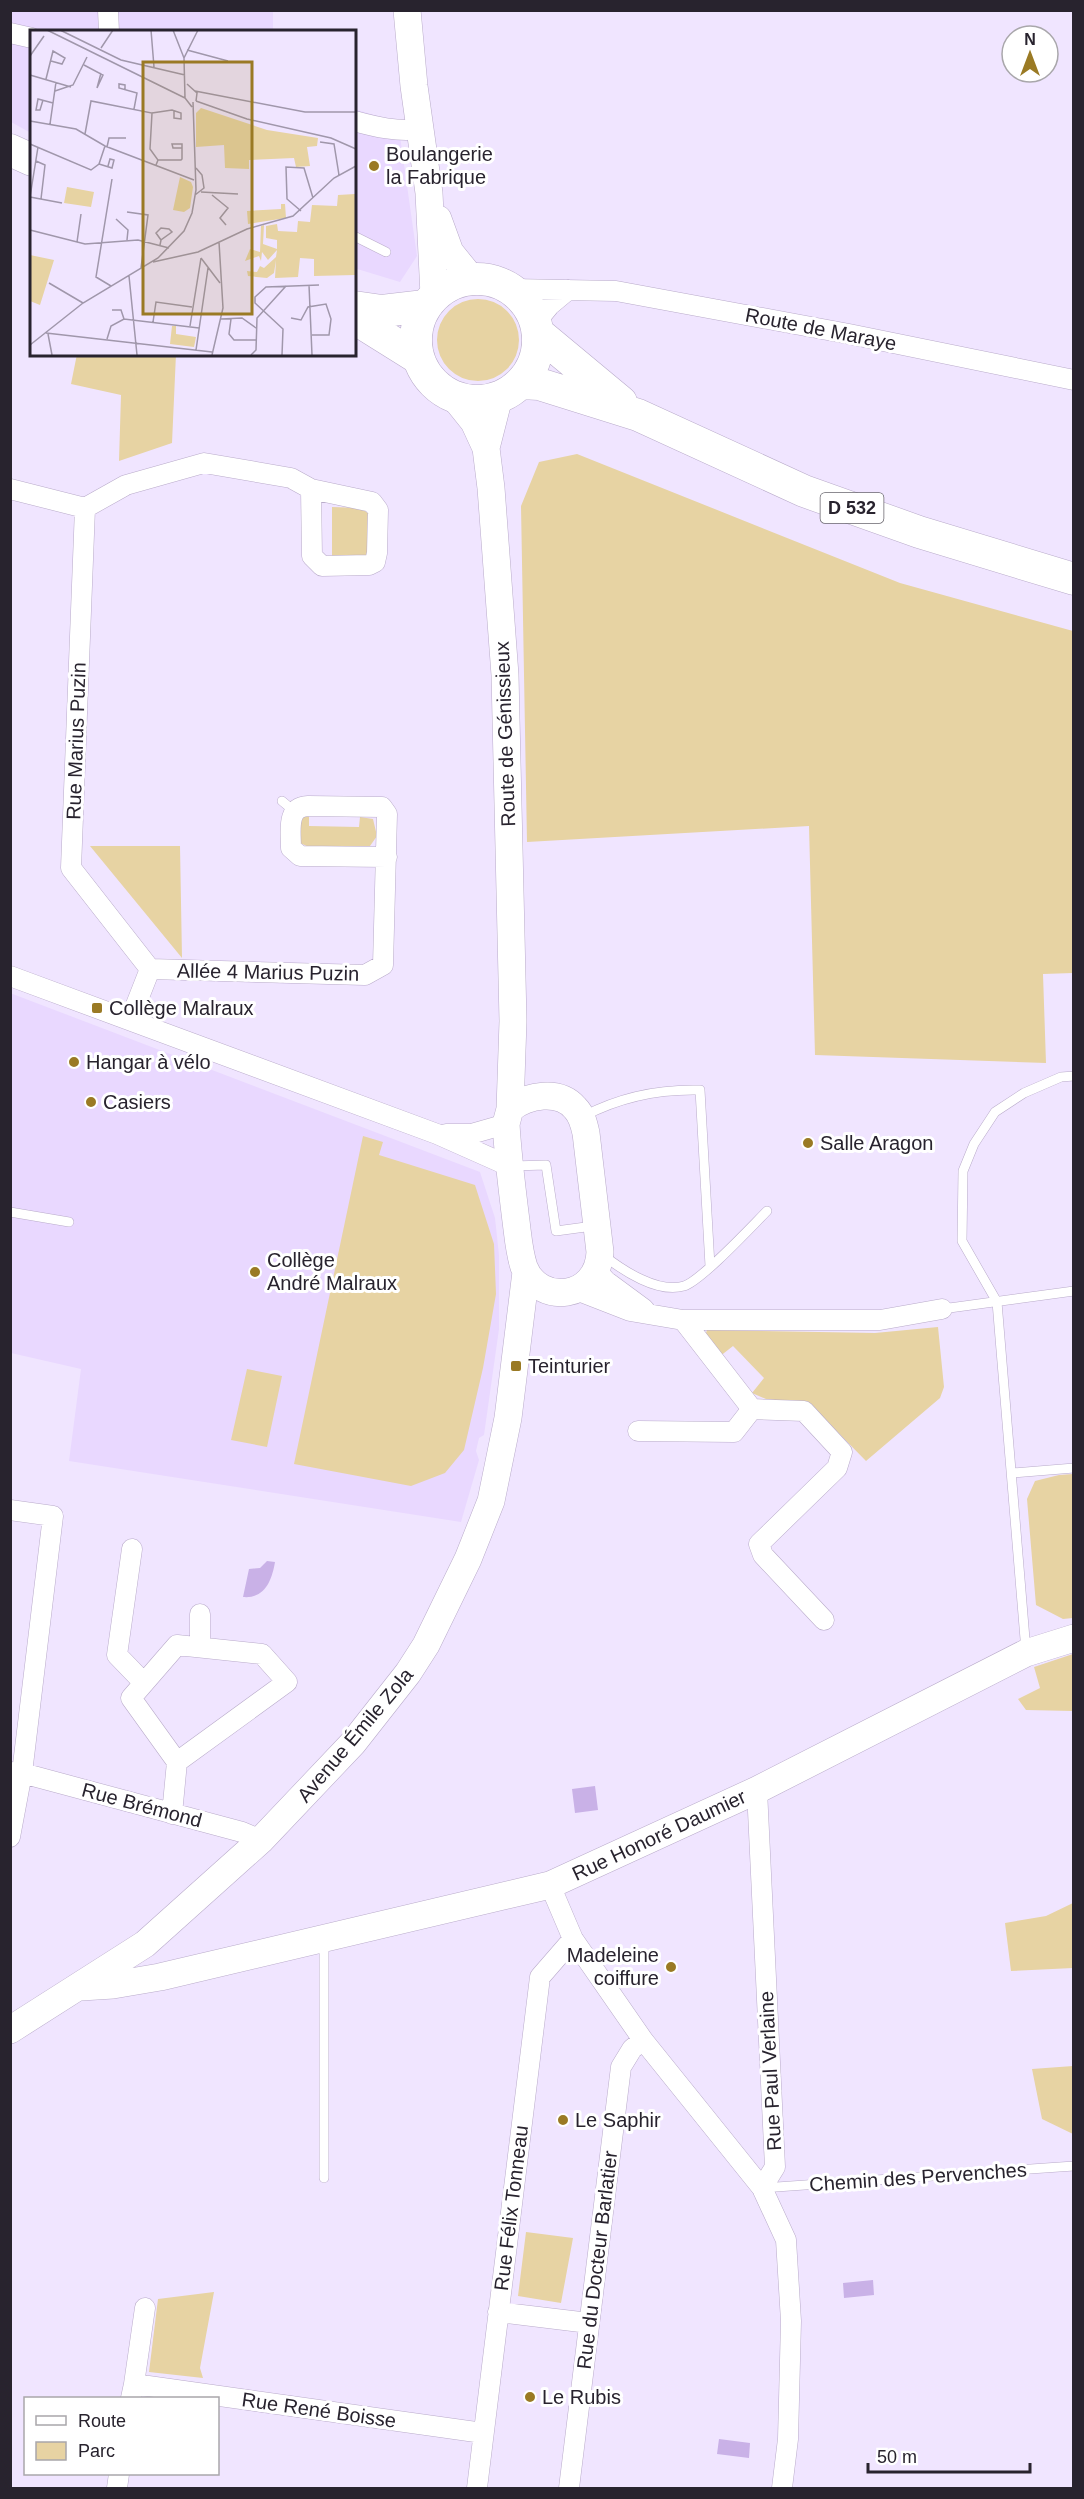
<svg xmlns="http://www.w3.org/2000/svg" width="1084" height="2499" font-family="Arial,sans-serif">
	<rect width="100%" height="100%" fill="#f0e5ff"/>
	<path fill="#e9d8ff" d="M10 11H273V31L32 32 31 133 11 122Z
		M354 109 398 122 417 256 400 282 354 268Z
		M10 993 480 1172 495 1218 499 1255V1329L484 1435 479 1438 476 1451 479 1460 461 1522 69 1461 81 1369 11 1353Z"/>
	<path fill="#e7d3a3" d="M437 340a41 41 0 1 1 82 0a41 41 0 1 1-82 0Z
		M77 354H176L172 443 119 461 121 395 71 384Z
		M577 454 900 583 1073 631V973L1043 974 1046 1063 815 1055 809 826 527 842 521 506 539 462Z
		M332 507 361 508 369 514V552L364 560 332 557Z
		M309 815V826L359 827 360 817 373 819 377 836 370 846 309 847 300 843 298 819Z
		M90 846H180L182 958Z
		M363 1136 383 1142 379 1155 475 1185 494 1244 496 1294 483 1368 464 1450 445 1473 411 1486 294 1464Z
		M938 1327 944 1387 940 1398 866 1461 810 1404 766 1399 752 1393 764 1378 733 1346 719 1357 704 1339 707 1330 875 1333Z
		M247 1369 282 1376 267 1447 231 1440Z
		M1073 1474V1618L1063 1619 1036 1605 1027 1499 1035 1481 1059 1475Z
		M1073 1654V1711L1026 1710 1018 1699 1040 1688 1034 1667Z
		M1073 1903V1968L1011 1971 1005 1923 1046 1916Z
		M1073 2066H1074L1073 2134 1042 2119 1032 2069Z
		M526 2232 573 2238 561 2303 518 2296Z
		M214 2292 200 2368 203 2378 149 2372 158 2299Z"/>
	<path fill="#c9b1e7" d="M267 1561 275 1562C272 1580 265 1599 243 1597L249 1569 260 1568Z
		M595 1786 598 1810 575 1813 572 1789Z
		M873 2280 874 2295 844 2298 843 2283Z
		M719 2439 750 2443 749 2458 717 2454Z"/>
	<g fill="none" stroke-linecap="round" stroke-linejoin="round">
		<defs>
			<path id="lane" d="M354 236 386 252
				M282 801 294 811
				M584 1116C620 1097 660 1089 700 1090L710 1266
				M512 1166 546 1165 556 1231 593 1226
				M10 1212 69 1222
				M603 1255C622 1270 658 1294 684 1286 701 1281 752 1226 767 1211
				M942 1309 1074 1291
				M1012 1473 1074 1468
				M1026 1651 997 1302 962 1241 963 1171 974 1144 995 1112 1024 1093 1061 1077 1074 1076
				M324 2178V1940
				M762 2188 1074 2166"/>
			<path id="street" d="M108 10 109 32
				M10 33 32 38
				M354 121C376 127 397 132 420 129
				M512 289 616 291 849 334 1074 380
				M536 322 550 305 568 290
				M10 489 85 508 71 868 150 969 130 1020
				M85 508 126 485 204 463 291 478 311 489 372 502 378 510 377 553 375 562 369 565 322 566 312 556 311 489
				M150 969 365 975 383 965 387 814 382 807 308 806C286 807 291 831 291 848L300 856 387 857
				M10 976 437 1134 509 1166
				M446 1134H471L506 1124
				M597 1271 606 1281 644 1309
				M576 1290 630 1311 683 1320H880L942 1309
				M683 1320 752 1409 804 1411 842 1452 837 1468 759 1544 763 1555 824 1620
				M638 1431 734 1432 752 1409
				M10 1510 53 1516 22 1773 10 1837
				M132 1549 117 1655 144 1683
				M200 1647V1614
				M10 1772 22 1773 242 1832 261 1840
				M757 1790 775 2167 762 2188
				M172 1814 177 1762 287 1682 262 1654 177 1645 131 1698 177 1762
				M550 1885 573 1939 643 2040 762 2188 786 2240 791 2321 788 2439 782 2488
				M498 2312 589 2323
				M134 2384 145 2308
				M131 2398 134 2384 483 2433
				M117 2488 119 2474
				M477 2488 540 1977 573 1939
				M569 2488 621 2067 632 2049 643 2040"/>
			<path id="secondary" d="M407 10 414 86 429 193 434 295
				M438 219 450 252 471 278
				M454 397 474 422 486 448 491 488 505 675 513 1021 510 1109 506 1124C508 1157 512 1189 516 1221 518 1236 519 1252 524 1267 539 1306 598 1300 600 1252L586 1133C584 1124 582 1115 575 1108 559 1089 527 1095 510 1109
				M486 448 499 397
				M81 1987 113 1985 160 1977 550 1885 757 1790 1026 1653 1074 1638
				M10 2030 145 1944 261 1840 353 1743 408 1673 426 1645 468 1559 491 1501 508 1418 526 1272"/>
			<path id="primary" d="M10 150 32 160
				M416 340a61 61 0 1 1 122 0a61 61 0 1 1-122 0Z
				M354 307 382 311 425 306
				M354 318 418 358
				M538 333 621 402
				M521 383 539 384 638 415 804 491 919 532 1074 579"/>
		</defs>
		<use href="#lane" stroke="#b9abca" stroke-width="10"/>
		<use href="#street" stroke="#b9abca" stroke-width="21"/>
		<use href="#secondary" stroke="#b9abca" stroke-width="28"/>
		<use href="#primary" stroke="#b9abca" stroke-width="33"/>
		<use href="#lane" stroke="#fff" stroke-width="9"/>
		<use href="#street" stroke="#fff" stroke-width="20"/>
		<use href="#secondary" stroke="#fff" stroke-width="27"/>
		<use href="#primary" stroke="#fff" stroke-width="32"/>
	</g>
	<g fill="#9a7a24" stroke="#fff" stroke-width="2">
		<circle cx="374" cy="166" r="6"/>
		<rect x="91" y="1002" width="12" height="12" rx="3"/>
		<circle cx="74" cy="1062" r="6"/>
		<circle cx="91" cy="1102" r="6"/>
		<circle cx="808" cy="1143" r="6"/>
		<circle cx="255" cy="1272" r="6"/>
		<rect x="510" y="1360" width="12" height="12" rx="3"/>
		<circle cx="671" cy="1967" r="6"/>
		<circle cx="563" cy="2120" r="6"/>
		<circle cx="530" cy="2397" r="6"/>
	</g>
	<g text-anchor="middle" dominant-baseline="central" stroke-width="6" stroke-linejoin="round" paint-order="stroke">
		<rect fill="#fff" stroke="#68656d" stroke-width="1.5" x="820.5" y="493" width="63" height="30" rx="4.5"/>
		<g font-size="18" font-weight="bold" fill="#28232e">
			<text x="852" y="508">D 532</text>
		</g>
		<g font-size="20" fill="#28232e" stroke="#fff" text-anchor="start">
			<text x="386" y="154">Boulangerie<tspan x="386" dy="23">la Fabrique</tspan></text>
			<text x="109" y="1008">Collège Malraux</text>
			<text x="86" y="1062">Hangar à vélo</text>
			<text x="103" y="1102">Casiers</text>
			<text x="820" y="1143">Salle Aragon</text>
			<text x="267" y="1260">Collège<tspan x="267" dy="23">André Malraux</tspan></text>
			<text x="528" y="1366">Teinturier</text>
			<text x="659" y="1955" text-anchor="end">Madeleine<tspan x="659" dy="23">coiffure</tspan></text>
			<text x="575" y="2120">Le Saphir</text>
			<text x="542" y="2397">Le Rubis</text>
		</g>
		<g font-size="20" fill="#28232e" stroke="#fff">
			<text transform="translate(821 329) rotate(11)">Route de Maraye</text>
			<text transform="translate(505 734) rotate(-92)">Route de Génissieux</text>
			<text transform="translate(76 741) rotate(-88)">Rue Marius Puzin</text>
			<text transform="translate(268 972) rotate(1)">Allée 4 Marius Puzin</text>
			<text transform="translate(355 1735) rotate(-50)">Avenue Émile Zola</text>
			<text transform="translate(142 1805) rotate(15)">Rue Brémond</text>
			<text transform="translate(659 1835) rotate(-25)">Rue Honoré Daumier</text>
			<text transform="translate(770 2071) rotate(-93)">Rue Paul Verlaine</text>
			<text transform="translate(918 2177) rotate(-4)">Chemin des Pervenches</text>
			<text transform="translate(511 2208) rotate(-83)">Rue Félix Tonneau</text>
			<text transform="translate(597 2260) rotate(-83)">Rue du Docteur Barlatier</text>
			<text transform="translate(319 2410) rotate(8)">Rue René Boisse</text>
		</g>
	</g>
	<g transform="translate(30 30)">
		<rect width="326" height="326" fill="#f0e5ff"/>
		<path d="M171 78 237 100 288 108 287 116 277 117 280 136 266 137 264 128 219 130V139L195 138 194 115 166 117V83ZM150 147 161 152 163 157 160 178 154 182 143 180ZM37 157 64 162 61 177 34 173ZM325 164V245L284 246V229L270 228 268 247 245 248 246 230 244 243 237 248 218 246 217 241 227 242 230 236 234 238 246 227 247 220 238 230 232 222 231 231 229 226 215 231 220 219 230 222 231 196 234 195 233 214 247 219V210L236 208V196L247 194 248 201 267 202 268 191 280 192 282 175 307 176 308 165ZM251 174H255L256 188 218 194 217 181 251 179ZM0 225 24 230 10 275 0 271ZM142 296H146V304L166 307 164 317 140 314Z" fill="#e7d3a3"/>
		<path fill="none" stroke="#a097ab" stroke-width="1.5" d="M17 0 155 68M30 0 91 30 155 45M121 0 124 37M143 0 154 28M71 18 83 0M157 20 198 31M0 26 14 6M54 35 73 45 67 58 71 43M0 45 41 57M16 49 23 21 35 28 32 34 21 31M157 54 167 63 166 71M95 59V55L89 54V58L107 63 104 79M25 61 43 55 57 27M165 61 275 82H326M13 70 10 80H6L8 69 23 73M166 71 217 89 301 108 326 119M162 77 155 68 154 28 168 0M122 83 142 80 151 83V89L144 88V81M0 91 46 99 75 116 164 150M20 94 26 52M55 104 61 71 122 83 120 119 128 130 126 135M290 112 304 114 309 145M0 114 61 140 69 134 75 116M77 117 79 108H96M128 130H151L152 129V114H142L143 118H152M6 131 15 135 11 169M69 134 82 138 84 130 80 129 78 136M171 162 208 164M165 165 174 158 172 145 166 138M182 165 198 178 190 188 196 195M0 167 8 117M0 167 32 173M271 181 257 169 256 137 274 138 283 168M97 182 118 185 111 238M86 189 98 200 97 210M0 200 55 214 108 210 139 218M47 212 51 184M130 215 131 210 142 202 139 199 131 198 126 203 131 210M171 228 190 253M123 232 168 222 217 199 263 186 304 148 326 136M99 246 107 325M19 253 53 273M279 255 282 325M81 256 66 247 82 149M82 280H91L94 289M261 288 271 290 278 277 296 274 301 289 299 305H282M191 289 212 288 226 298M201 289 199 304 204 310H226M123 292 126 272 162 277M160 296 171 228M16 303 182 322M18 304 22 325M77 309 81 296 94 289 169 298M0 315 53 273 128 228 154 201 162 183 166 160 163 72M166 320 178 238M182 325 193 278 189 212M221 325 226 320 227 288 256 256M252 325 253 299 225 273V267L236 257 289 255"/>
		<path fill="#9a7a24" fill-opacity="0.15" stroke="#9a7a24" stroke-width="3" d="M113 32H222V284H113Z"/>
		<rect width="326" height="326" fill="none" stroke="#28232e" stroke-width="3"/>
	</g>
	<rect width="1084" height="2499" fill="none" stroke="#28232e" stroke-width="24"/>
	<rect x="24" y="2397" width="195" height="78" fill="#ffffff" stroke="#a9a7ab" stroke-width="1.5"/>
	<rect x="36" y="2416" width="30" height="9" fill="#ffffff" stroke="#a9a7ab" stroke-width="1.5"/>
	<text x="78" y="2427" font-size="18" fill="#28232e">Route</text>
	<rect x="36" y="2442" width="30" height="18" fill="#e7d3a3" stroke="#a9a7ab" stroke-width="1.5"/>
	<text x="78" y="2457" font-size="18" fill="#28232e">Parc</text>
	<g transform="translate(1030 54)"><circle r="28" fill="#ffffff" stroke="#a9a7ab" stroke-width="1.5"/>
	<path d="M0-4.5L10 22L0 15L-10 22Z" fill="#9a7a24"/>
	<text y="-9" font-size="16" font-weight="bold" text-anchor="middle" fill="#28232e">N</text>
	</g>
	<path d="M868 2463v9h162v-9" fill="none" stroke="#28232e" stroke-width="3"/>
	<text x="877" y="2463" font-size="18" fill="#28232e" stroke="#ffffff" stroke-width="4.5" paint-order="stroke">50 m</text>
</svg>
